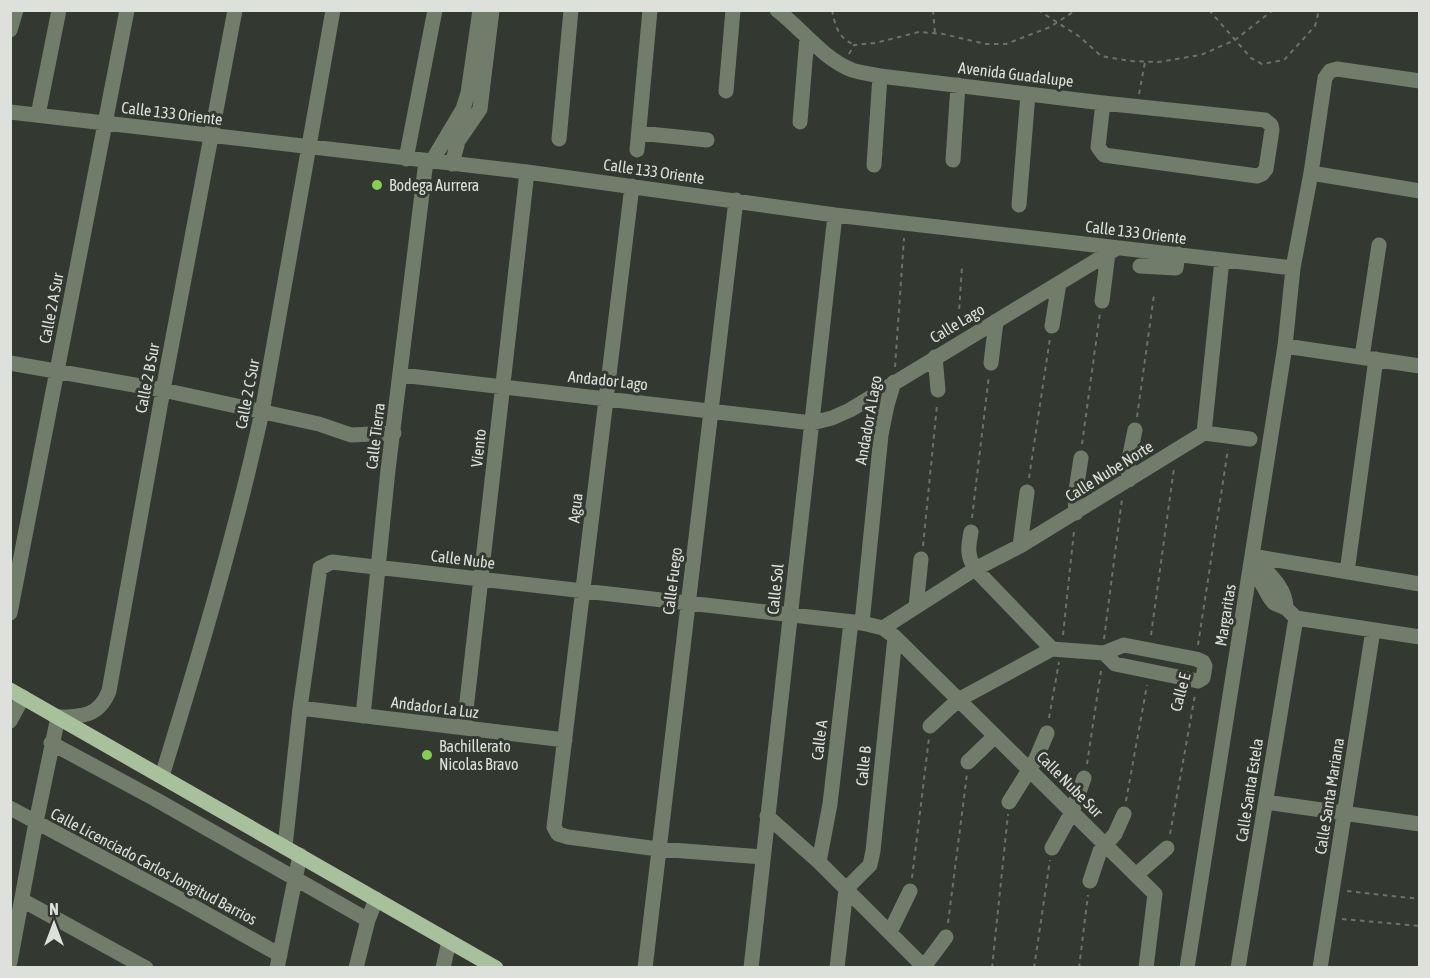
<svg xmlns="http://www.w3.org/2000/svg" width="1430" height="978" font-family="'Asap Condensed',sans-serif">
	<rect width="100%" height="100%" fill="#333930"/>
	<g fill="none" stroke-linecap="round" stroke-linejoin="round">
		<path stroke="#6c7169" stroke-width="2" stroke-dasharray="4.5 4.5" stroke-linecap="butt" d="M832 10C835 25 838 38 853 44
			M933 10 935 34
			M1038 10 1080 37 1101 56 1130 61 1158 62 1201 55 1235 40 1273 10
			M1209 10 1251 58 1262 64 1284 60 1315 26 1319 10
			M849 54 854 45 875 43 919 32 943 34 986 44H1006L1050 27 1076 10
			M1139 94 1145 62
			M958 327 962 267
			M895 367 904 238
			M1137 417 1154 295
			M1082 444 1100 313
			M1029 478 1050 338
			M972 518 989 375
			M923 546 937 405
			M1063 635 1074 531
			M1151 635 1174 468
			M1104 639 1122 499
			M1198 645 1228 449
			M1049 718 1059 662
			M1087 764 1101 671
			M1126 801 1147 685
			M1170 834 1195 695
			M912 878 929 738
			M1347 891 1420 899
			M1342 919 1420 926
			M948 923 967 774
			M992 968 1008 814
			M1034 968 1050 860
			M1079 968 1088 895"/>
		<path stroke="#717c6a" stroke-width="15" d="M777 10C802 29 822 58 852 70 861 73 871 74 880 76L1103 103 1265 120 1271 125 1272 130 1266 169 1262 174 1257 176 1104 155 1098 147 1103 103
			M10 30 16 10
			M726 91 733 10
			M10 112 527 172 835 215 1293 268
			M38 115 59 10
			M800 122 807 37
			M639 133 707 140
			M559 139 571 10
			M637 150 650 10
			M406 159 435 10
			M953 160 958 85
			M432 161 463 109 468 93 480 10
			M452 164 458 141 480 109 492 10
			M874 165 880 76
			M1311 173 1420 191
			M632 186 554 827 558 834 568 837 658 849 763 857
			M1019 205 1028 94
			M1140 266 1176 268 1178 254
			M1102 301 1108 253
			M1052 326 1059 283
			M1285 346 1420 366
			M935 357 938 390
			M1362 357 1379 245
			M10 363 163 390 319 424 351 435 394 433
			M991 363 996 321
			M401 375 812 423 832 418 850 410 1117 248
			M1204 433 1222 260
			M1204 433 1250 439
			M1129 480 1128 464 1135 430
			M1076 513 1075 497 1081 458
			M971 532C968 547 967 556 975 569L1052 649
			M1020 546 1027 492
			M1252 556 1420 584
			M1256 560C1269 574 1286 588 1286 608
			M1251 564 1270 598 1274 603 1286 608 1296 618 1420 637
			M1347 572 1376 359
			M916 607 921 559
			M10 613 127 10
			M862 623 881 435 887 405 894 382
			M883 628 975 569 1020 546 1204 433
			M1052 649 1104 653 1124 645 1196 659 1203 662 1205 666 1203 678 1198 681 1115 664 1104 653
			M300 708 565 740
			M363 716 388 470 426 161
			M10 721 23 697
			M930 726 958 700 1052 649
			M464 728 527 172
			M51 743 155 799 368 920
			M968 762 995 736
			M162 776C199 656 235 535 262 412L333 10
			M1009 802 1036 759 1047 733
			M1266 802 1420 824
			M10 808 182 900 280 955
			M767 816 819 862 925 968
			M285 847 300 708 320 568 332 562 862 623 883 628 895 637 1155 894 1146 968
			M1052 848 1072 812 1084 778
			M819 862 830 804 851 622
			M1136 875 1167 848
			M1090 881 1100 851 1115 834 1124 814
			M22 900 146 968
			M890 932 910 891
			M10 962 36 822 58 717C83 717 99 716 109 691L163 390 235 10
			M277 968 300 855
			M356 968 368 920 376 899
			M443 968 449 941
			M645 968 736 200
			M751 968 835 215
			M837 968 846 889 870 865 873 851 895 637
			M923 968 946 937
			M1187 968 1285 346 1293 268 1311 173 1325 78 1330 71 1337 69 1420 81
			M1238 968 1296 618
			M1320 968 1373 630"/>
		<path stroke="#a9c09c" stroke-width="15" d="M10 690 496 968"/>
	</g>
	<g fill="#84cf4d" stroke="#333930" stroke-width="2">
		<circle cx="377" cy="185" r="6"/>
		<circle cx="427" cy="755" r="6"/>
	</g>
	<g text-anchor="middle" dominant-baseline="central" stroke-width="6" stroke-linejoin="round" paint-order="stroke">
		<g font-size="16" fill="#dde0db" stroke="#333930">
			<text transform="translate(1016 74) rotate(7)">Avenida Guadalupe</text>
			<text transform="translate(172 113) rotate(7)">Calle 133 Oriente</text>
			<text transform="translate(654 171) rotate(8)">Calle 133 Oriente</text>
			<text transform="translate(1136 232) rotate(7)">Calle 133 Oriente</text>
			<text transform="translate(51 308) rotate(-79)">Calle 2 A Sur</text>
			<text transform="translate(957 323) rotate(-31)">Calle Lago</text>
			<text transform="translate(147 378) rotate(-79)">Calle 2 B Sur</text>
			<text transform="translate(608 380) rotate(6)">Andador Lago</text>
			<text transform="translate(247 394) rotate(-79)">Calle 2 C Sur</text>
			<text transform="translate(868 420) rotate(-80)">Andador A Lago</text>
			<text transform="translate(375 436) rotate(-83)">Calle Tierra</text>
			<text transform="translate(478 448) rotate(-84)">Viento</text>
			<text transform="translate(1109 471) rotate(-32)">Calle Nube Norte</text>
			<text transform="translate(575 508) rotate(-83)">Agua</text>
			<text transform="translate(463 559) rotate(7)">Calle Nube</text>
			<text transform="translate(672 581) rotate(-83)">Calle Fuego</text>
			<text transform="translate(775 589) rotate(-84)">Calle Sol</text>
			<text transform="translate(1225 615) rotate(-81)">Margaritas</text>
			<text transform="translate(1180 692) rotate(-75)">Calle E</text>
			<text transform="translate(435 707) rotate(7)">Andador La Luz</text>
			<text transform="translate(819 740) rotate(-83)">Calle A</text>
			<text transform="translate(863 766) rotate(-84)">Calle B</text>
			<text transform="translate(1070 784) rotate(45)">Calle Nube Sur</text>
			<text transform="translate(1249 790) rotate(-81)">Calle Santa Estela</text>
			<text transform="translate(1329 796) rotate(-81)">Calle Santa Mariana</text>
			<text transform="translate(154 866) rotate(28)">Calle Licenciado Carlos Jongitud Barrios</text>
		</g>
		<g font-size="16" fill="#dde0db" stroke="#333930" text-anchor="start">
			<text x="389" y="185">Bodega Aurrera</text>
			<text x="439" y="746">Bachillerato<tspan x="439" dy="18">Nicolas Bravo</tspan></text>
		</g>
	</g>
	<rect width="1430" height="978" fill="none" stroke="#dde0db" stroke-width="24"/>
	<g transform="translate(54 924)" stroke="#333930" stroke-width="4.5" paint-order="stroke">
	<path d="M0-4.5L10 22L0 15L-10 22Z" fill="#dde0db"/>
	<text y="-9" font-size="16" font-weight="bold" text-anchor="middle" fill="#dde0db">N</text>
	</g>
</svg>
